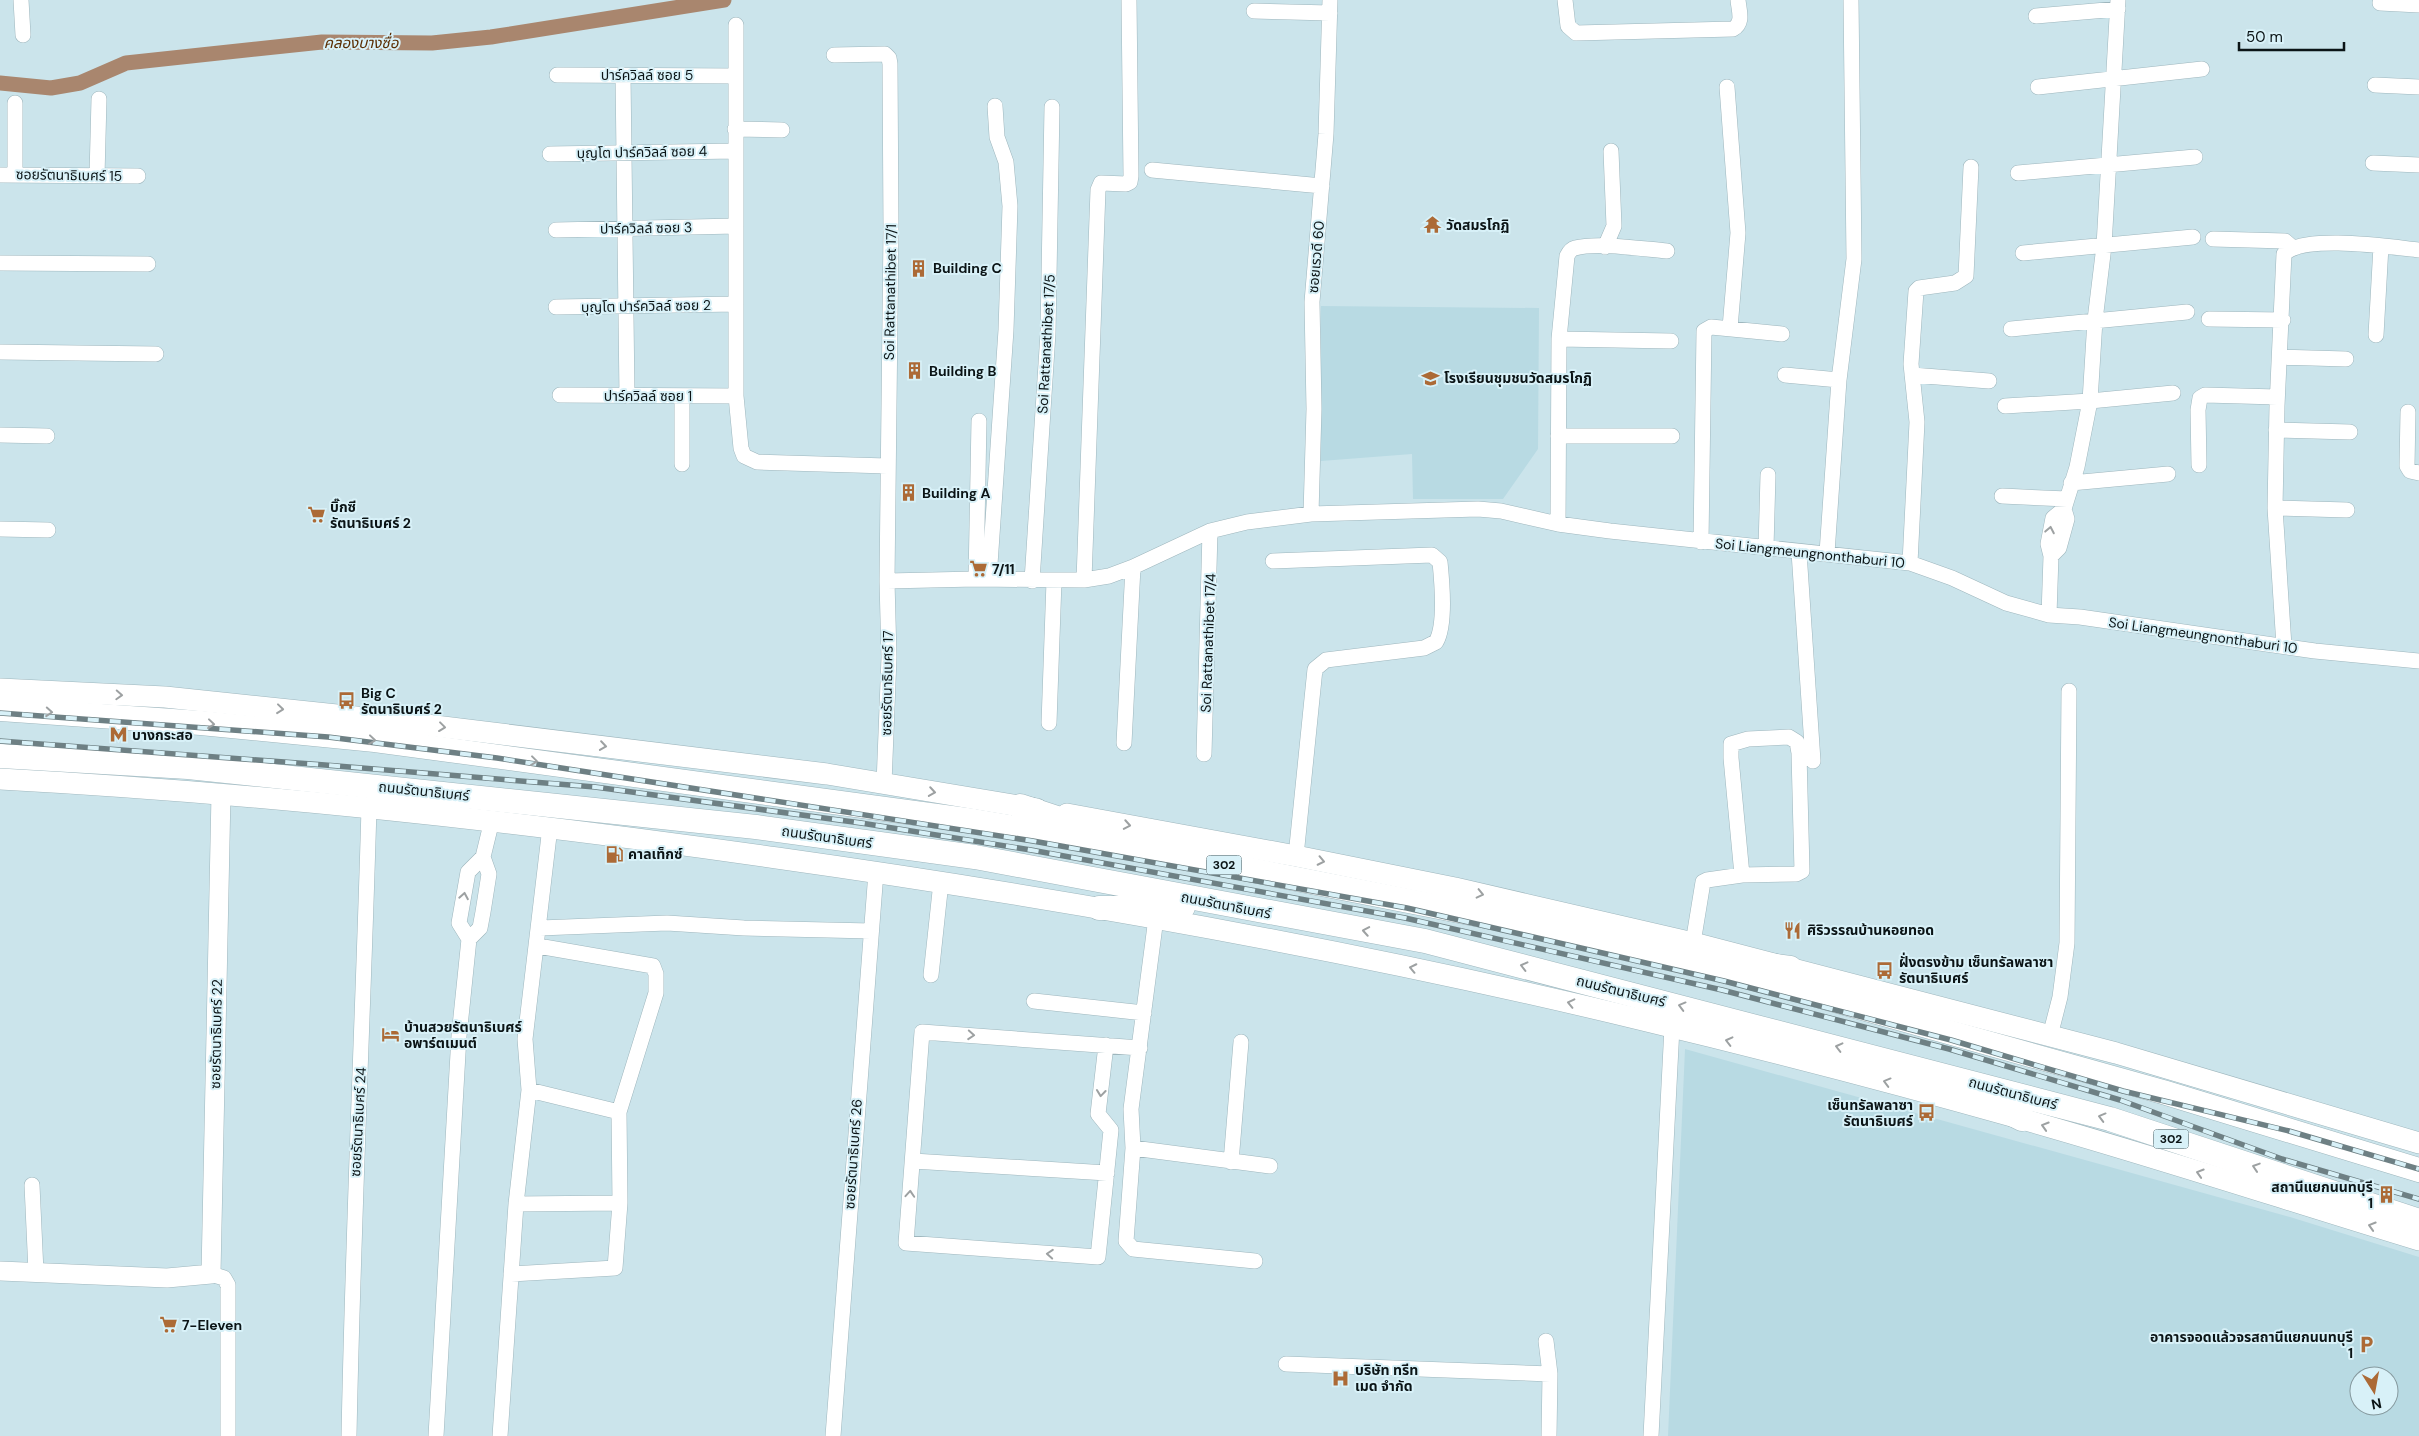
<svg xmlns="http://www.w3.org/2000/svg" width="2419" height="1436" font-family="'DM Sans','Noto Sans Thai',sans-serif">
	<rect width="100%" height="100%" fill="#cbe4eb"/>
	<path fill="#b8dae3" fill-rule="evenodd" d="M1321 306 1539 308 1538 449 1503 499H1413L1412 454 1321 461Z
		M1685 1049 2290 1217 2419 1257V1436H1668ZM2359 1376H2389V1406H2359Z"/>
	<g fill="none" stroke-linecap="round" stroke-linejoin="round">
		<path stroke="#a9866e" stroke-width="15" d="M0 83 51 88 80 83 126 63 322 42 432 43 491 37 724 0"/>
		<defs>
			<path id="minor" d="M21 0 23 35
				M1565 0 1568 26 1576 33 1733 29C1744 23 1739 11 1738 0
				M2380 3 2419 5
				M1254 11 1330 13
				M2036 16 2118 9
				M736 25V396L741 448 744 456 757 462 887 466
				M834 55 885 54 889 58 890 64 891 230 887 581 889 657 884 784
				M557 75 736 76
				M623 75 627 396
				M2375 85 2419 87
				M1727 87 1738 233 1730 328
				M2038 87 2202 69
				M735 129 782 130
				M550 154 735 151
				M2373 163 2419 165
				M1152 170 1322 186
				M2018 173 2195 157
				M0 175 138 176
				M15 175V103
				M97 176 99 99
				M556 230 736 226
				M2213 239 2285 241 2292 247
				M1605 247 1614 226 1611 151
				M2023 253 2193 237
				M0 263 148 264
				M556 307 736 304
				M2209 319 2283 320
				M2011 329 2187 312
				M2376 335 2381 246
				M1559 339 1671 341
				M0 352 156 354
				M2281 357 2346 359
				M1785 375 1839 380
				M1912 375 1989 381
				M560 395 736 396
				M2005 406 2090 401 2173 393
				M2408 412 2407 466 2410 471 2419 473
				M2276 430 2350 432
				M0 435 47 436
				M1558 436H1672
				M682 464V396
				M2199 465 2198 410 2200 398 2205 395 2277 397
				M2071 483 2168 474
				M2002 496 2067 499
				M2275 508 2347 510
				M1311 514 1314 409 1312 302 1326 134 1330 0
				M1558 524 1559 339 1567 256C1569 252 1571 249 1575 248 1597 242 1643 249 1667 251
				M0 529 48 530
				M1701 542 1704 331 1711 327 1782 334
				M1766 548 1768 475
				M1799 552 1813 761
				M1827 553 1839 380 1854 259 1851 0
				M2051 556 2059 548 2067 519 2064 509 2077 467 2090 401 2095 320 2104 246 2118 0
				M1273 561 1432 555 1440 562C1442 582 1446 625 1436 642L1424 648 1326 660 1315 669 1296 856
				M1910 563 1917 422 1911 364 1916 291 1919 288 1955 283 1966 276 1971 167
				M976 579 979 421
				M989 579 1006 330 1010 206 1006 162 997 137 995 106
				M1084 580 1098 190 1101 183 1126 184 1130 182 1131 176 1129 0
				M887 581 976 579 1084 580 1109 576 1133 567 1210 531 1247 522 1311 514 1478 509 1501 511 1558 524 1610 531 1910 563 1952 578 2006 603 2049 615 2080 617 2315 651 2419 661
				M1032 581 1048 333 1052 107
				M2049 615 2051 556 2048 544 2053 518 2064 509
				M2284 646 2275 508 2277 406 2284 254C2304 234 2390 247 2419 250
				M1049 723 1054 581
				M1124 743 1133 567
				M1204 754 1210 531
				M1156 918 1131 1109 1133 1148 1126 1241 1133 1249 1255 1261
				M540 928 667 923 744 928 871 931
				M469 939 480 928 483 912 489 874 483 857 492 820
				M1693 943 1703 882 1707 880 1742 875 1796 874 1802 871 1799 753 1797 742 1789 737 1748 739 1731 744V758L1742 875
				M931 975 941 882
				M1034 1001 1144 1013
				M2050 1036 2060 997 2067 943 2069 691
				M1106 1045 1098 1114 1111 1130 1098 1257 906 1243 922 1032 1140 1048
				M529 1090 619 1112
				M1133 1148 1270 1166
				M913 1161 1107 1173
				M1231 1162 1241 1042
				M32 1185 36 1272
				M516 1204 620 1203
				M211 1274 224 1278 228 1285V1436
				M511 1274 615 1268 620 1203 619 1112 656 993V974L653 966 538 946
				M1546 1341 1550 1374 1549 1436
				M1286 1364 1550 1374
				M349 1436C353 1226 363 1017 369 808
				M436 1436 459 1036 469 939 459 923 468 872 483 857
				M500 1436 516 1204 529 1090 525 1039 550 827
				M833 1436 876 872
				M1651 1436 1672 1027"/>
			<path id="tertiary" d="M0 1271 167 1278 211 1274 221 794"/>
			<path id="secondary" d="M0 689 165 697 394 721 827 774 1037 809
				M0 779C260 793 519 821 777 858 1068 899 1358 951 1643 1020 1768 1050 1892 1082 2015 1117 2151 1155 2284 1199 2419 1240
				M1067 814 1296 856 1455 888 1693 943 2116 1053 2419 1143"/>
			<path id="primary" d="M0 709 201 723 375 740 974 821 1155 851 1612 941 1809 993 2163 1092 2419 1170
				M0 756 188 767 756 827 975 857 1425 941 2110 1119 2419 1221
				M1020 806 1087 828
				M1099 908 1183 907
				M1732 960 1790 968
				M1964 1090 2022 1119"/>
		</defs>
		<use href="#minor" stroke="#9eb6bd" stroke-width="16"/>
		<use href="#tertiary" stroke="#9eb6bd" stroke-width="20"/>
		<use href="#secondary" stroke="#9eb6bd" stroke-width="22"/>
		<use href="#primary" stroke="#9eb6bd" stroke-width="25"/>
		<use href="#minor" stroke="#fff" stroke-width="15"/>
		<use href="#tertiary" stroke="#fff" stroke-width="19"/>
		<use href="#secondary" stroke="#fff" stroke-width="21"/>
		<use href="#primary" stroke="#fff" stroke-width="24"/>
		<defs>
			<path id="rail" d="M0 713 328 737 497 758 1033 841 1407 908 1724 981 1951 1040 2123 1091 2289 1131 2419 1169
				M0 741 325 765 595 787 861 823 1031 850 1405 918 1722 990 1949 1049 2120 1100 2282 1159 2419 1199"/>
		</defs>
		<use href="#rail" stroke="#6e8084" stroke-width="5.5"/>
		<use href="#rail" stroke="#d8f1f8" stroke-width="4" stroke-dasharray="11" stroke-linecap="butt"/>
	</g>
	<defs><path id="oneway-chevron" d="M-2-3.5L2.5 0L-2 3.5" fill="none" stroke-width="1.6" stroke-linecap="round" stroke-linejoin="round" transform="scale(1.25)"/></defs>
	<g stroke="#9da1a2">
		<use href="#oneway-chevron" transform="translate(2050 530) rotate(-79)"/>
		<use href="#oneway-chevron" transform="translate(119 695) rotate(3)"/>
		<use href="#oneway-chevron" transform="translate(280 709) rotate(6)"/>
		<use href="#oneway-chevron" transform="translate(49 712) rotate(4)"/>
		<use href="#oneway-chevron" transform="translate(211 724) rotate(6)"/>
		<use href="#oneway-chevron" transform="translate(442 727) rotate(7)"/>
		<use href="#oneway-chevron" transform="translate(372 740) rotate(6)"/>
		<use href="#oneway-chevron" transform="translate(603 746) rotate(8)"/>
		<use href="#oneway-chevron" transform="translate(534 761) rotate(7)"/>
		<use href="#oneway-chevron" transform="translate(932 792) rotate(9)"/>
		<use href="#oneway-chevron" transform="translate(1127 825) rotate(10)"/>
		<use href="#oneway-chevron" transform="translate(1321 861) rotate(12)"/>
		<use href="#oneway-chevron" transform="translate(1480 894) rotate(13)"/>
		<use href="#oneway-chevron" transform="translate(464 896) rotate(-80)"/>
		<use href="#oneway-chevron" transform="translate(1366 931) rotate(-170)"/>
		<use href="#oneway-chevron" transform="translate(1524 966) rotate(-166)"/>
		<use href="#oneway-chevron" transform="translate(1413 968) rotate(-168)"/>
		<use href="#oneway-chevron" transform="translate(1571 1003) rotate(-167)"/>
		<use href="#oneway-chevron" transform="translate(1682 1006) rotate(-165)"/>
		<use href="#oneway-chevron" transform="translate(971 1035) rotate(4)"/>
		<use href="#oneway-chevron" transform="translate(1729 1041) rotate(-166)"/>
		<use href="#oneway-chevron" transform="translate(1839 1047) rotate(-166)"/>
		<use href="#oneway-chevron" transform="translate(1887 1082) rotate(-165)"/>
		<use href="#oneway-chevron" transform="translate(1101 1093) rotate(96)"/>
		<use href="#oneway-chevron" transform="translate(2102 1117) rotate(-165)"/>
		<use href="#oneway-chevron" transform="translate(2045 1126) rotate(-163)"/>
		<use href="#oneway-chevron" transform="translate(2256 1167) rotate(-162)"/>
		<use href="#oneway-chevron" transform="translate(2200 1173) rotate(-163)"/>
		<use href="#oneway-chevron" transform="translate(910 1194) rotate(-86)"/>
		<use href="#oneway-chevron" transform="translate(2372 1226) rotate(-163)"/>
		<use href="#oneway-chevron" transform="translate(1050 1254) rotate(-176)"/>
	</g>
	<defs>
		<symbol id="temple-bare" viewBox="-9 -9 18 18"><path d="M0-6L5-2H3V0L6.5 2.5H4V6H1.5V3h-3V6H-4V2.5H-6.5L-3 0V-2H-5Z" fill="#ac6a36" stroke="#d8f1f8" stroke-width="2.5" paint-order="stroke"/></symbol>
		<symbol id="building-bare" viewBox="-9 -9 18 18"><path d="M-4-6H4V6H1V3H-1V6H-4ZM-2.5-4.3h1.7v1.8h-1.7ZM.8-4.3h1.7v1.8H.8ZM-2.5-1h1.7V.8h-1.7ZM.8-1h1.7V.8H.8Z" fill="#ac6a36" stroke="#d8f1f8" stroke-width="2.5" paint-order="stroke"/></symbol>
		<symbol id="school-bare" viewBox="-9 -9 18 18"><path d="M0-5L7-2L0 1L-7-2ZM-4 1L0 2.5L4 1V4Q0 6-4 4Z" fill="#ac6a36" stroke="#d8f1f8" stroke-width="2.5" paint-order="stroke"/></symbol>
		<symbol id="supermarket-bare" viewBox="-9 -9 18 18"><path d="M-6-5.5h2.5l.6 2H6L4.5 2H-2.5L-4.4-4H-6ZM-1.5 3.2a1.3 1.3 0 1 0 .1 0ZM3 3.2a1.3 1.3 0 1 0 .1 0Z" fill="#ac6a36" stroke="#d8f1f8" stroke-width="2.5" paint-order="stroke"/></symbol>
		<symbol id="bus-bare" viewBox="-9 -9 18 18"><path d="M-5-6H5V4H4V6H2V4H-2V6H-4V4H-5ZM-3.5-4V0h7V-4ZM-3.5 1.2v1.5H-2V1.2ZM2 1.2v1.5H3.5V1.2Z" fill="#ac6a36" stroke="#d8f1f8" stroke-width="2.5" paint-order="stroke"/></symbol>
		<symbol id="metro-bare" viewBox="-9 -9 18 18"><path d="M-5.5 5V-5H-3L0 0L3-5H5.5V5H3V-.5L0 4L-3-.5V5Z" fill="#ac6a36" stroke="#d8f1f8" stroke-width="2.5" paint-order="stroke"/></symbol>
		<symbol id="fuel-bare" viewBox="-9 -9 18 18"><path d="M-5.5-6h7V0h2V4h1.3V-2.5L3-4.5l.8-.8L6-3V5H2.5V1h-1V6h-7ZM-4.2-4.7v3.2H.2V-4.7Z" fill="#ac6a36" stroke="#d8f1f8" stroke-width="2.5" paint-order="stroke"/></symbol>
		<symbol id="restaurant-bare" viewBox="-9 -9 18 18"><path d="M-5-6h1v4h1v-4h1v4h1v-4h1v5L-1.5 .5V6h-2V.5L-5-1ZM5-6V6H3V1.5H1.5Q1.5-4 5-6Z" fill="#ac6a36" stroke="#d8f1f8" stroke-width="2.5" paint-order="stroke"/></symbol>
		<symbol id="hotel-bare" viewBox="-9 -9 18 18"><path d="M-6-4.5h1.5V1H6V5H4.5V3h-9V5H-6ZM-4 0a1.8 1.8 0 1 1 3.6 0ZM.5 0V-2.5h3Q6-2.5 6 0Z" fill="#ac6a36" stroke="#d8f1f8" stroke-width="2.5" paint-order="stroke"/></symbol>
		<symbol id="parking-bare" viewBox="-9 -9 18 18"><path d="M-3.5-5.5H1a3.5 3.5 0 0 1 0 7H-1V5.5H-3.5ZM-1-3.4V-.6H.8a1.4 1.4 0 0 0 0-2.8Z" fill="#ac6a36" stroke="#d8f1f8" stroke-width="2.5" paint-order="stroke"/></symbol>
		<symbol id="hospital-bare" viewBox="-9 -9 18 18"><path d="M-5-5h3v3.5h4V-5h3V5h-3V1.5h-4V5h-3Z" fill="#ac6a36" stroke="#d8f1f8" stroke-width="2.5" paint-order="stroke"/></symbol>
	</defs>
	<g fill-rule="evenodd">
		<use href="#temple-bare" x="1420" y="212" width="25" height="25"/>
		<use href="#building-bare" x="906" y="256" width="25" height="25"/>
		<use href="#building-bare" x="902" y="358" width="25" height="25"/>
		<use href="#school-bare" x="1418" y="366" width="25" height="25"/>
		<use href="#building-bare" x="896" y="480" width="25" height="25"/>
		<use href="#supermarket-bare" x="304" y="502" width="25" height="25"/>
		<use href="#supermarket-bare" x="966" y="556" width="25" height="25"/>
		<use href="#bus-bare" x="334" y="688" width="25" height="25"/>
		<use href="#metro-bare" x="106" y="722" width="25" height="25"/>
		<use href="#fuel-bare" x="602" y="842" width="25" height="25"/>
		<use href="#restaurant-bare" x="1780" y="918" width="25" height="25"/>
		<use href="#bus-bare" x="1872" y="958" width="25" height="25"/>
		<use href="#hotel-bare" x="378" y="1022" width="25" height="25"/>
		<use href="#bus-bare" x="1914" y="1100" width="25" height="25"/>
		<use href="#building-bare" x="2374" y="1182" width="25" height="25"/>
		<use href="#supermarket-bare" x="156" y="1312" width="25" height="25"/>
		<use href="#parking-bare" x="2354" y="1332" width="25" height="25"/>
		<use href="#hospital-bare" x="1328" y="1366" width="25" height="25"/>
	</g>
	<g text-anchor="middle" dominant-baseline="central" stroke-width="4" stroke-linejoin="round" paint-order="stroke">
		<g fill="#d8f1f8" stroke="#48565a" stroke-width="1">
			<rect x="1206.5" y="855.5" width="35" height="19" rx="4"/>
			<rect x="2153.5" y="1129.5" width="35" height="19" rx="4"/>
		</g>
		<g font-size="12" font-weight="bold" fill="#0b1416">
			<text x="1224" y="865">302</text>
			<text x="2171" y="1139">302</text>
		</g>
		<g font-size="14" fill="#0b1416" stroke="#d8f1f8">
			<text x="647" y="75">ปาร์ควิลล์ ซอย 5</text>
			<text transform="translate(642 152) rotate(-1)">บุญโต ปาร์ควิลล์ ซอย 4</text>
			<text transform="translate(69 175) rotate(1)">ซอยรัตนาธิเบศร์ 15</text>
			<text transform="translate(646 228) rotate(-1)">ปาร์ควิลล์ ซอย 3</text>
			<text transform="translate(1316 257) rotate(-85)">ซอยเรวดี 60</text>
			<text transform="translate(890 292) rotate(-89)">Soi Rattanathibet 17/1</text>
			<text transform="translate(646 306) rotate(-1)">บุญโต ปาร์ควิลล์ ซอย 2</text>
			<text transform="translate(1046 344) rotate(-87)">Soi Rattanathibet 17/5</text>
			<text x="648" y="396">ปาร์ควิลล์ ซอย 1</text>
			<text transform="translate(1810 553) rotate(6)">Soi Liangmeungnonthaburi 10</text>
			<text transform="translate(2203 635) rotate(8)">Soi Liangmeungnonthaburi 10</text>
			<text transform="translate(1208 643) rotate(-88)">Soi Rattanathibet 17/4</text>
			<text transform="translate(887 683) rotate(-89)">ซอยรัตนาธิเบศร์ 17</text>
			<text transform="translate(424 791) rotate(6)">ถนนรัตนาธิเบศร์</text>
			<text transform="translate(827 837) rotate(8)">ถนนรัตนาธิเบศร์</text>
			<text transform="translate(1226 905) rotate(11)">ถนนรัตนาธิเบศร์</text>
			<text transform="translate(1621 991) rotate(14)">ถนนรัตนาธิเบศร์</text>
			<text transform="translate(216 1034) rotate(-89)">ซอยรัตนาธิเบศร์ 22</text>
			<text transform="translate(2013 1093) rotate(15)">ถนนรัตนาธิเบศร์</text>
			<text transform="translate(358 1122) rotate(-87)">ซอยรัตนาธิเบศร์ 24</text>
			<text transform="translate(853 1154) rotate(-86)">ซอยรัตนาธิเบศร์ 26</text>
		</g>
		<g font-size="14" font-weight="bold" fill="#0b1416" stroke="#d8f1f8" text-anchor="start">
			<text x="1446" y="225">วัดสมรโกฏิ</text>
			<text x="933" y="268">Building C</text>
			<text x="929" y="371">Building B</text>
			<text x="1444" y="378">โรงเรียนชุมชนวัดสมรโกฏิ</text>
			<text x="922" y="493">Building A</text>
			<text x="330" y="507">บิ๊กซี<tspan x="330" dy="16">รัตนาธิเบศร์ 2</tspan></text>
			<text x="992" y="569">7/11</text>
			<text x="361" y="693">Big C<tspan x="361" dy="16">รัตนาธิเบศร์ 2</tspan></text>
			<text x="132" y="735">บางกระสอ</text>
			<text x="628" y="854">คาลเท็กซ์</text>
			<text x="1807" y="930">ศิริวรรณบ้านหอยทอด</text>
			<text x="1899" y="962">ฝั่งตรงข้าม เซ็นทรัลพลาซา<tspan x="1899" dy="16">รัตนาธิเบศร์</tspan></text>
			<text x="404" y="1027">บ้านสวยรัตนาธิเบศร์<tspan x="404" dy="16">อพาร์ตเมนต์</tspan></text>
			<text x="1913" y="1105" text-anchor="end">เซ็นทรัลพลาซา<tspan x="1913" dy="16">รัตนาธิเบศร์</tspan></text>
			<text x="2373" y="1187" text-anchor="end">สถานีแยกนนทบุรี<tspan x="2373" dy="16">1</tspan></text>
			<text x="182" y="1325">7-Eleven</text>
			<text x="2353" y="1337" text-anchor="end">อาคารจอดแล้วจรสถานีแยกนนทบุรี<tspan x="2353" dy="16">1</tspan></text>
			<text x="1355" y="1370">บริษัท ทรีท<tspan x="1355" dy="16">เมด จำกัด</tspan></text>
		</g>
		<g font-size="15" font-style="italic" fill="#5a2c01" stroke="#d8f1f8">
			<text x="361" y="43">คลองบางซื่อ</text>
		</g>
	</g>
	<g transform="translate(2374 1391) rotate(169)"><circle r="24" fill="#d8f1f8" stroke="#86999e"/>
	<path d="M0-4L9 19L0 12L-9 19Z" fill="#ac6a36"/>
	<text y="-8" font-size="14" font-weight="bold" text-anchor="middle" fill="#0b1416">N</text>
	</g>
	<path d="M2239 42v8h105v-8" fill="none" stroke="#0b1416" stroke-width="2.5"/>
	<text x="2246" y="42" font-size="15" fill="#0b1416" stroke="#d8f1f8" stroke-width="4" paint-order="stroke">50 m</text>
</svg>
